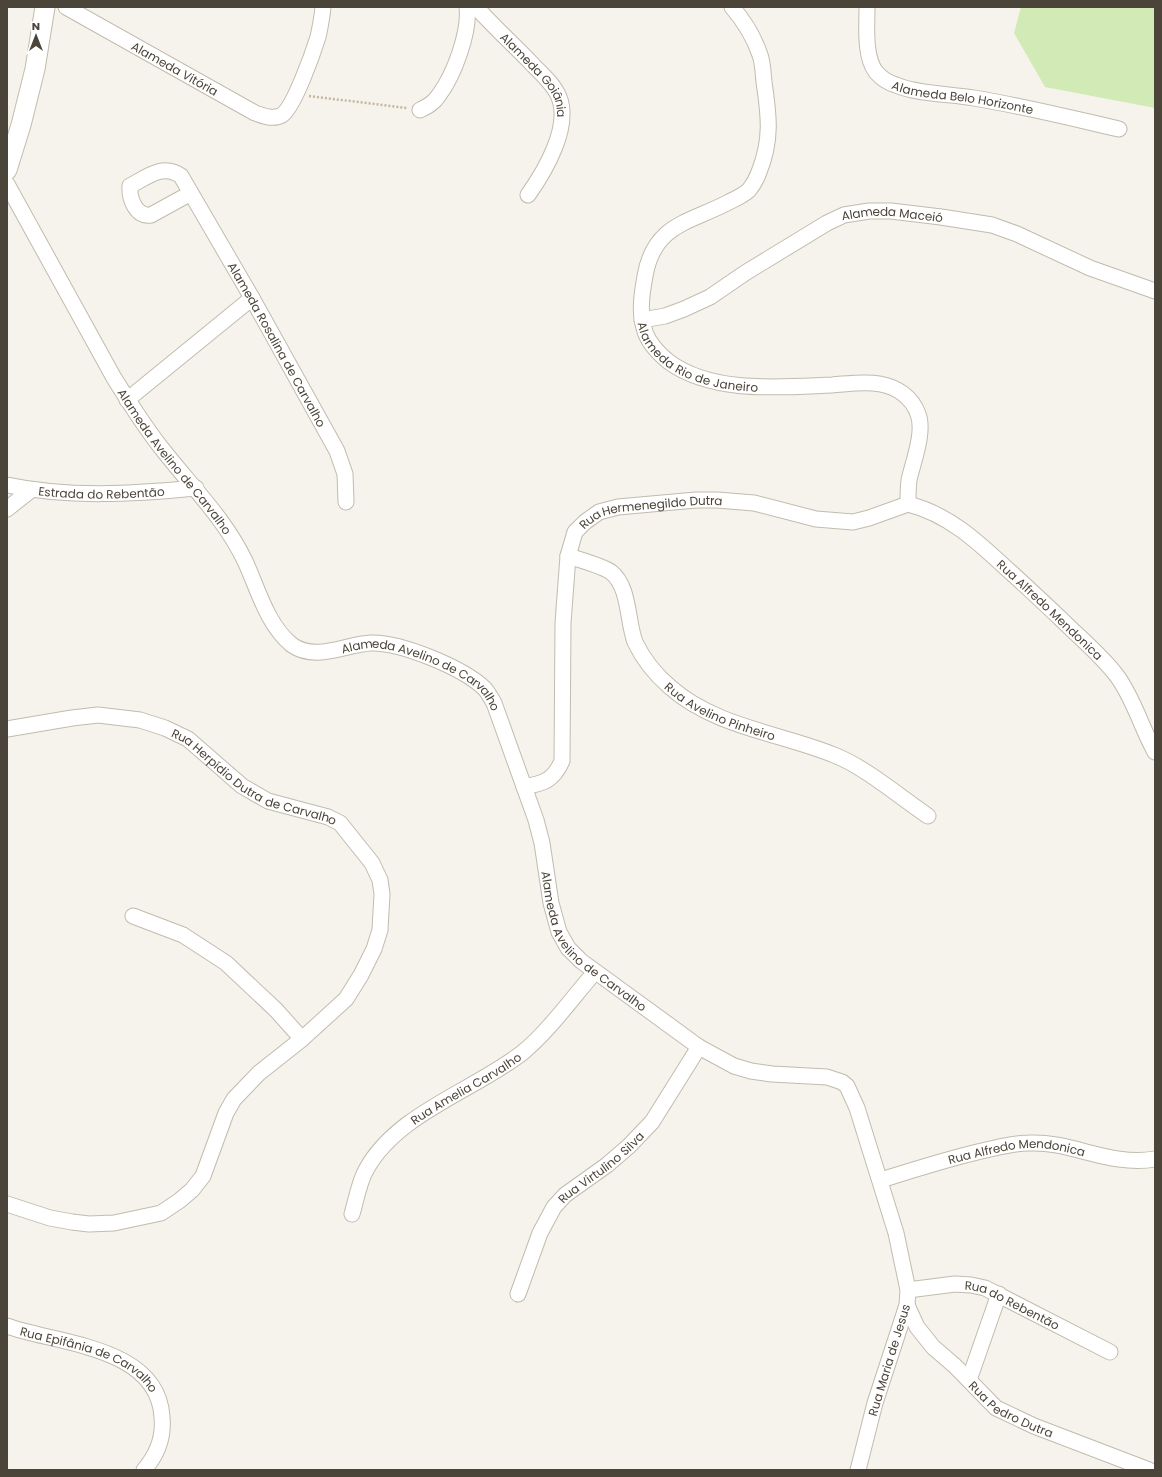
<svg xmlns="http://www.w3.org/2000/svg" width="1162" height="1477" font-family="Poppins,sans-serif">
	<rect width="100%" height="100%" fill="#f6f3ec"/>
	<path fill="#d2eab5" d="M1021 7H1155V108L1045 87 1014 33Z"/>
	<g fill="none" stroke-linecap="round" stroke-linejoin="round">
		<defs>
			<g id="minor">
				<path id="s1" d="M66 7 255 113C264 116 273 120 282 115 294 107 313 53 318 37 320 28 322 17 323 7"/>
				<path id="s2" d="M476 7C494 27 515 46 534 66 543 75 554 85 559 97 571 127 545 171 528 195"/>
				<path id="s3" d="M732 7C744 21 754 37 760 55 763 63 763 73 764 82 769 116 772 140 759 172 757 178 753 185 749 190 744 195 735 199 729 202 689 223 654 224 645 276 642 293 639 311 644 328 647 342 658 353 669 362 713 394 781 387 832 385 847 384 864 381 880 384 897 387 912 397 918 414 925 432 913 462 909 480 908 488 908 496 908 504"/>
				<path id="s4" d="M867 7C867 25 864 57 876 72 881 78 889 83 896 85 917 94 951 94 974 98 1023 106 1071 118 1119 129"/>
				<path d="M420 110C428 106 434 103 439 95 454 75 470 32 467 7"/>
				<path id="s5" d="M7 184 114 378C129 402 145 428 163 450 192 487 225 519 245 561 258 589 267 625 292 645 316 662 346 644 371 643 401 642 463 668 484 688 488 692 491 698 494 703L536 820 542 843 551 903 559 932 568 948 581 961 699 1047 734 1066 751 1071 772 1074 827 1077 842 1082 847 1086 857 1108 896 1233 908 1290 907 1305 875 1403 858 1470"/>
				<path id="s6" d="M191 193 151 215C136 217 129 199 130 186 147 177 163 163 181 176L252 298 337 451 345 474 346 502"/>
				<path id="s7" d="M642 320 665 316 684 309 710 297 745 273 827 223 844 215 869 211H891L941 217 992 225 1017 234 1090 268 1155 291"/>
				<path d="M127 400 252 298"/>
				<path id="s8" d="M7 485C68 498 134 494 196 488"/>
				<path id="s9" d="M908 504C948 514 977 541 1006 568 1025 585 1043 602 1062 620 1080 638 1101 655 1117 676 1134 699 1141 727 1155 752"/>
				<path d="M7 509 31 490"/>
				<path id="s10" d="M568 556C578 559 604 567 611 572 630 587 627 621 635 642 643 659 656 675 670 687 715 727 780 733 834 755 865 767 900 797 928 816"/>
				<path id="s11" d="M7 729 72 718 98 715 140 720 165 728 188 739 242 786 268 801 328 817 340 823 372 863 380 880 382 894 380 930 374 949 361 975 346 999 302 1039 259 1073 234 1099 226 1113 203 1176 192 1190 179 1201 161 1213 114 1223 89 1224 72 1222 50 1218 7 1204"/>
				<path id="s12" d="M524 787C544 783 553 781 562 761L563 623 568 556 575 532 585 522 599 512 618 507 696 500H717L754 503 816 519 853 522 869 518 908 504"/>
				<path d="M133 916 183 935 226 963 276 1010 302 1039"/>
				<path id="s13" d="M881 1180C916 1169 950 1158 986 1150 1000 1147 1014 1143 1029 1143 1072 1141 1110 1167 1155 1159"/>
				<path id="s14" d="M352 1214C356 1201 359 1182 366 1170 396 1114 473 1091 522 1053 548 1032 573 997 595 972"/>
				<path id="s15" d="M908 1290 955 1284 971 1285 985 1288 1110 1352"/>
				<path id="s16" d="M518 1294 540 1233 554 1207 565 1195 607 1165 629 1146 652 1122 699 1047"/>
				<path id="s17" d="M907 1305 917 1327 933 1347 955 1366 996 1408 1034 1426 1149 1470"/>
				<path id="s18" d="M7 1326C57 1344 158 1346 162 1417 164 1437 157 1455 144 1470"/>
				<path d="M969 1380 999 1294"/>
			</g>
			<path id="tertiary" d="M7 170 21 125 35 69 45 7"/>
		</defs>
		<use href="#minor" stroke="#c2bbae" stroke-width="17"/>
		<use href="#tertiary" stroke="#c2bbae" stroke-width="21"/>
		<path stroke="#c4b79f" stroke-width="2.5" stroke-dasharray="2 2" stroke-linecap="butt" d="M309 96 407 108"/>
		<use href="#minor" stroke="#fff" stroke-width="15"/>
		<use href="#tertiary" stroke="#fff" stroke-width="19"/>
	</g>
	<g text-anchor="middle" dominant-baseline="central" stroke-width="3.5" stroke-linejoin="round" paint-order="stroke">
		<g font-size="12" fill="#4b4439" stroke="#fff">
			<text stroke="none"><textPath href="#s1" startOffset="125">Alameda Vitória</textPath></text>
			<text stroke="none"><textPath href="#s2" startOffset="91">Alameda Goiânia</textPath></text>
			<text stroke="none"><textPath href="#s4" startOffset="159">Alameda Belo Horizonte</textPath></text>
			<text stroke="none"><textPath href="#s7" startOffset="278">Alameda Maceió</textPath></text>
			<text stroke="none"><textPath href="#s6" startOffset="336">Alameda Rosalina de Carvalho</textPath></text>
			<text stroke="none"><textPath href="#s3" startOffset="455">Alameda Rio de Janeiro</textPath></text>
			<text stroke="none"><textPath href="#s5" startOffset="325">Alameda Avelino de Carvalho</textPath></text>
			<text stroke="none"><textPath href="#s8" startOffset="95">Estrada do Rebentão</textPath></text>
			<text stroke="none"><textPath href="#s12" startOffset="361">Rua Hermenegildo Dutra</textPath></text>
			<text stroke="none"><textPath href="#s9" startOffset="179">Rua Alfredo Mendonica</textPath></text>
			<text stroke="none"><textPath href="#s5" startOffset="685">Alameda Avelino de Carvalho</textPath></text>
			<text stroke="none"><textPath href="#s10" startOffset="235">Rua Avelino Pinheiro</textPath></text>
			<text stroke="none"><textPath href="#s11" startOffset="264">Rua Herpídio Dutra de Carvalho</textPath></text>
			<text stroke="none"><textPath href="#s5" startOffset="1033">Alameda Avelino de Carvalho</textPath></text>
			<text stroke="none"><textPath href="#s14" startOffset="177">Rua Amelia Carvalho</textPath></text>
			<text stroke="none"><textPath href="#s13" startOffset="140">Rua Alfredo Mendonica</textPath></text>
			<text stroke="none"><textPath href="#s16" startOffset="156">Rua Virtulino Silva</textPath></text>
			<text stroke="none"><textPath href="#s15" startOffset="109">Rua do Rebentão</textPath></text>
			<text transform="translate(889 1360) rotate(-73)">Rua Maria de Jesus</text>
			<text stroke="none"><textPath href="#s18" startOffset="90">Rua Epifânia de Carvalho</textPath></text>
			<text stroke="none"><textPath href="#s17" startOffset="151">Rua Pedro Dutra</textPath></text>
		</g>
	</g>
	<rect width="1162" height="1477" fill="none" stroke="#4b4439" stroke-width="16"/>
	<g transform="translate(36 36)" stroke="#ffffff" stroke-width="3" paint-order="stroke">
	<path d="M0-3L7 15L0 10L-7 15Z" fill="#4b4439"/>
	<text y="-6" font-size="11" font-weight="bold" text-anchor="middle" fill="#4b4439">N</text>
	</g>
</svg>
